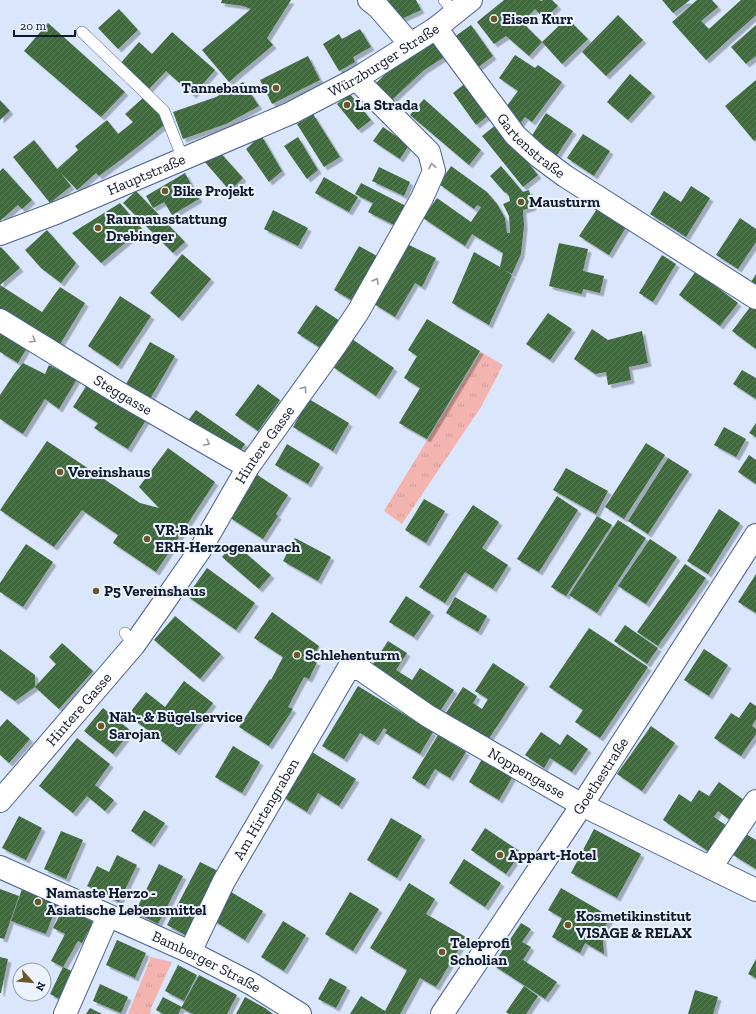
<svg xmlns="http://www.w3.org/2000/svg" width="756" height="1014" font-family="'Zilla Slab',serif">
	<defs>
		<pattern id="park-tufts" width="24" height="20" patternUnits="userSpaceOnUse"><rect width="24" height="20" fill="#f3b4af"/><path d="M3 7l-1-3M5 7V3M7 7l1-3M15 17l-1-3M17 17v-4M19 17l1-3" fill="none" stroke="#cf9a97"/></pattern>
		<pattern id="building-hatch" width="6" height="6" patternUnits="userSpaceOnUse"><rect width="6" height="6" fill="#3f693d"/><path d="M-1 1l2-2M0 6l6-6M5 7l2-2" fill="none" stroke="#5d7d5e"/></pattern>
		<filter id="shadow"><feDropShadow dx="3.5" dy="3.5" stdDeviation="0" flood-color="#0004"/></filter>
	</defs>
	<rect width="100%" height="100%" fill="#dae6fc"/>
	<path fill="url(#park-tufts)" d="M481 352 503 365 481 407 402 524 384 511Z
		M151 957 172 962 151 1008 150 1014H128Z"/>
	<path fill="url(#building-hatch)" filter="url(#shadow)" d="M222 0H291L267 38 273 45 229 82 202 50 251 9 243 6 221 3Z
		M388 0H416L421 10 395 22 385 7 390 4Z
		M504 0H540L541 1 543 0H552L558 6 544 19 535 9 522 22 542 42 529 56 506 36 494 44 477 22Z
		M662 0H690L673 13Z
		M697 0H712L718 7 701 21 709 29 741 0H756V15L706 60 672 22Z
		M119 9 138 30 118 49 98 28Z
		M618 15 643 40 606 76 582 52Z
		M567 18 588 39 562 64 542 42Z
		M48 23 125 92 101 117 24 51Z
		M471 25 493 56 476 69 453 38Z
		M756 25V56L746 64 731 47Z
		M360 29 371 47 353 57 355 62 339 71 323 44 339 34 342 39Z
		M172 32 215 70 193 95 166 71 148 90 119 65 139 42 152 54Z
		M433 36 446 56 424 70 392 100 376 83 408 53Z
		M515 55 535 68 538 65 562 82 532 122 525 117 520 124 503 111 518 91 499 78Z
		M308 56 320 80 272 104 260 80Z
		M630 74 652 93 628 120 607 102Z
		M756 80V139L754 141 725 106Z
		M243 82 259 106 226 124 183 139 173 112 216 97Z
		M467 82 490 114 476 125 453 93Z
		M350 94 371 120 358 130 337 104Z
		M143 98 167 123 131 152 99 176 96 173 77 190 60 172 71 186 50 203 13 157 34 140 57 169 78 150 75 146 107 120 118 134 133 122 125 114Z
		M424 99 481 150 469 165 410 115Z
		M0 100 10 111 0 120Z
		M546 113 573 131 557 155 531 137Z
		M313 114 340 157 324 167 297 124Z
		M497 124 538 175 523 187 482 136Z
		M383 127 409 145 400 159 373 141Z
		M583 134 610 151 594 176 567 158Z
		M261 135 282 171 269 182 246 149Z
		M298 137 318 170 307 179 284 146Z
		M217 149 243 178 230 191 204 161Z
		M451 166 487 192 497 204 505 218 507 233H510L509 216 503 204 510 201 509 196 506 192 505 193 490 176 501 166 523 192 529 190 533 207 523 210 524 226 521 254 512 274 504 270 512 275 489 325 452 303 474 252 500 267 503 253 472 234 465 246 423 218 437 198 471 222 481 207 477 205 474 209 439 184Z
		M379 167 410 182 404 196 372 181Z
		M3 168 32 200 22 209 18 205 0 221V171Z
		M185 173 199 199 172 215 164 202 153 208 146 196Z
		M324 177 358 197 349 212 315 193Z
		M361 183 406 206 396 226 368 212 373 203 355 194Z
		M691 186 710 198 686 237 650 214 664 191 681 202Z
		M136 191 185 242 173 253 123 203Z
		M120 203 142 229 101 263 72 233Z
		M597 209 626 227 609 255 579 236Z
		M273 210 308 228 298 246 264 229Z
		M740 218 756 229V242L738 269 716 255Z
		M47 230 76 263 61 283 41 268 25 250Z
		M559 243 588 249 583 271 604 276 600 293 583 289 582 294 549 286Z
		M409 245 436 258 422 287 415 283 395 317 374 304Z
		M359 246 377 256 351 300 334 290Z
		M1 247 20 268 0 285 42 312 60 287 85 303 59 346 0 311V248Z
		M182 254 211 279 179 318 150 293Z
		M662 255 676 264 653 302 639 293Z
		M696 271 738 303 720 326 679 295Z
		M756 274V286L751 282Z
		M120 296 151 316 118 366 88 346Z
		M754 302 756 303V349L732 331Z
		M316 305 340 321 322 349 297 333Z
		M548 313 572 329 550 360 526 344Z
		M427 319 480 351 427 439 399 423 420 388 404 378 417 356 408 350Z
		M0 329 28 346 18 363 0 352Z
		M592 329 608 340 642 331 648 363 629 367 631 380 608 385 606 372 595 374 574 359Z
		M352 339 394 368 376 396 333 367Z
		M150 342 175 356 150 399 126 384Z
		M23 363 45 374 49 365 77 379 59 409 45 399 23 434 0 419V395L14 374Z
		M742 370 756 378V399L733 384Z
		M88 383 149 415 128 449 94 428 98 423 73 407Z
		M258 384 280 400 258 431 235 415Z
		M309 399 349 423 333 451 293 427Z
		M196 410 245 444 237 456 187 422Z
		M756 423V437L749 433Z
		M724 427 746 439 736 457 714 445Z
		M47 441 140 503 159 508 139 487 168 448 215 482 156 572 113 543 118 535 82 510 54 547 0 510Z
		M646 443 665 455 624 519 605 507Z
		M287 444 320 464 308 484 275 465Z
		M749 455 756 460V484L738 472Z
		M668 458 689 471 648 534 628 521Z
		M566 468 608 491 596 514 553 490Z
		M256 474 288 495 276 514 278 516 263 539 229 517Z
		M557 496 578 510 539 572 517 559Z
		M424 499 445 511 426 543 405 530Z
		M473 505 499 522 482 548 508 565 493 589 465 572 445 603 419 587Z
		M719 509 740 523 708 574 687 561Z
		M597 516 612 525 566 596 551 587Z
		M618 520 646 538 597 613 569 595Z
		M295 538 331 557 318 581 283 561Z
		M650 539 677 557 646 604 618 586Z
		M234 543 271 575 259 589 222 557Z
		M26 544 53 562 23 607 0 592V583Z
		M685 564 706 578 658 646 637 632Z
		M207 568 255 603 236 630 187 596Z
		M756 574V613L738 602Z
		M406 596 431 612 414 637 389 622Z
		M455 597 487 616 478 632 446 613Z
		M272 612 319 646 312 660 317 662 309 679 304 677 288 707 293 709 269 746 239 727 263 690 270 679 271 680 283 657 254 638Z
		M175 616 221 654 200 679 154 640Z
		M625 625 658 648 647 664 614 641Z
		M589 628 648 667 600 738 575 722 583 710 549 687Z
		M388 641 407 653 396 670 412 680 420 668 454 690 438 714 369 670Z
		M62 643 93 671 59 709 35 687 15 701 0 690V649L35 675V687L56 664 49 657Z
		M704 649 728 665 709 696 684 680Z
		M493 663 525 684 484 746 442 719 463 687 477 696 473 703 482 709 488 699 475 691Z
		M184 681 213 703 176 752 128 715 146 692 165 707Z
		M358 686 433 732 420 754 385 733 387 730 384 728 375 742 360 733 344 759 322 746Z
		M750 702 756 706V719L752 726 756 729V734L741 756 714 738 731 713 739 718Z
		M103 708 131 731 113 754 84 731Z
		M7 719 30 739 9 763 0 755V727Z
		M651 726 675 743 642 791 617 774Z
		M541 732 560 745 567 734 588 749 572 772 550 758 544 768 525 755Z
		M438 735 466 752 450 778 435 769 425 786 412 778Z
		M77 738 110 764 95 785 114 800 105 811 87 796 73 813 39 786Z
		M233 746 260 762 242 793 215 777Z
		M312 752 356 779 339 806 318 793 307 812 283 797Z
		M482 759 513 776 499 800 469 782Z
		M719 782 744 800 730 820 718 811 714 817 727 826 709 852 663 820 679 794 691 802 699 790 709 796Z
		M144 810 165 823 151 844 131 831Z
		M19 816 42 828 26 860 2 848Z
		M391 818 422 836 397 878 367 860Z
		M485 828 521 852 506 874 471 850Z
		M594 829 641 854 617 898 571 873Z
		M61 831 83 840 66 879 44 869Z
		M746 834 756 840V869L733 855Z
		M117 855 137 865 119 902 87 886 97 866 109 872Z
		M464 859 501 883 485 907 449 883Z
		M200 862 220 872 187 936 167 925Z
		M159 864 183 876 158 924 135 912Z
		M409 883 435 899 426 914 466 937 436 987 420 978 400 1014H350L361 996 385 1011 407 970 370 948Z
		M561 888 611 917 602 932 604 954 585 943 580 953 552 937 562 918 548 910Z
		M0 889 19 896 4 939 0 938Z
		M22 889 58 902 46 934 11 921Z
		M231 892 263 911 245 940 213 920Z
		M350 892 379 909 353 951 325 934Z
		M64 907 93 922 82 943 78 941 63 967 76 973 63 1001 50 994 63 967 51 961 65 934 53 928Z
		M283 921 306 935 284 971 261 957Z
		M521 923 531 929 522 942 531 947 523 960 557 982 545 999 493 965Z
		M117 940 146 953 135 978 106 965Z
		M0 957 8 959 1 993H0Z
		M756 959V978L748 974Z
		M178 965 197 975 184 1001 165 991Z
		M199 975 237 995 227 1014H193L181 1008Z
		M330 978 347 987 336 1008 318 999Z
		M100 984 128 997 121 1013 93 1001Z
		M524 986 538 996 526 1014H509L506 1012Z
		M695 990 718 997 713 1014H688Z
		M163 997 182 1007 178 1014H163L156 1010Z
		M245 997 265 1008 273 1014H236Z
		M90 1008 102 1014H86Z"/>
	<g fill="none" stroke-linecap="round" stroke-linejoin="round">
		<defs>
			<path id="lane" d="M444 0 455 13
				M82 32 164 111 183 159
				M125 633 134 645"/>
			<g id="street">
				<path d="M369 0 378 7 410 44"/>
				<path id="s1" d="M436 28 515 135 538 156 565 176 756 298"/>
				<path id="s2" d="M0 234 56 213 291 113 356 79 436 28 471 0"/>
				<path id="s3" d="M0 320 114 390 248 467"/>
				<path id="s4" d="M0 801 134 645 162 605 200 550 248 467 335 346 358 312 422 198 434 171 429 152 356 79"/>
				<path d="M711 867 756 801"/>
				<path id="s5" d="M190 952 224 881 348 669H360L428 716 582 805 756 890"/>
				<path d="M65 1014 108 916"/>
				<path id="s6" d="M442 1014 582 805 756 535"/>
			</g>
			<g id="secondary">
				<path id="s7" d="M0 867 190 952 252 984 300 1014"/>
			</g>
		</defs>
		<use href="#lane" stroke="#486191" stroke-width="12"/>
		<use href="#street" stroke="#486191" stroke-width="24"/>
		<use href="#secondary" stroke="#486191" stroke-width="24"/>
		<use href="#lane" stroke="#fff" stroke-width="11"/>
		<use href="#street" stroke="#fff" stroke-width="22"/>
		<use href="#secondary" stroke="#fff" stroke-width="22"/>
	</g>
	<defs><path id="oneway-chevron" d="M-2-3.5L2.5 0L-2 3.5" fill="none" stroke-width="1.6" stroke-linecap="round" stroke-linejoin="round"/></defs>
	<g stroke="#9398a0">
		<use href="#oneway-chevron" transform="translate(432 166) rotate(-100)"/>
		<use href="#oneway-chevron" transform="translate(376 281) rotate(-60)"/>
		<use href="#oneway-chevron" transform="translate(33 340) rotate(31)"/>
		<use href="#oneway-chevron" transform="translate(304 389) rotate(-54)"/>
		<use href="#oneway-chevron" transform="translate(207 443) rotate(30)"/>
	</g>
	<g fill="#6d5626" stroke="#edf3fe" stroke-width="1.5">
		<circle cx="494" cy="19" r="4"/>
		<circle cx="276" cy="88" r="4"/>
		<circle cx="347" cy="105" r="4"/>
		<circle cx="165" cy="191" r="4"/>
		<circle cx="521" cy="202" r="4"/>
		<circle cx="98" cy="228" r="4"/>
		<circle cx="60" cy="472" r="4"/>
		<circle cx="147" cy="539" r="4"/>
		<circle cx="96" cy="591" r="4"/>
		<circle cx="297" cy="655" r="4"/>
		<circle cx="101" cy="726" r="4"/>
		<circle cx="500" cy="855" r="4"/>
		<circle cx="38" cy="902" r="4"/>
		<circle cx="568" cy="925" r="4"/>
		<circle cx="442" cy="952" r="4"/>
	</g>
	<g text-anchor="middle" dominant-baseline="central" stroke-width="4" stroke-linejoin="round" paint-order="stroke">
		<g font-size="15" font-weight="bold" fill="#0f192c" stroke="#edf3fe" text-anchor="start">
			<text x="502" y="19">Eisen Kurr</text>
			<text x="268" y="88" text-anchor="end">Tannebaums</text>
			<text x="355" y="105">La Strada</text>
			<text x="173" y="191">Bike Projekt</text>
			<text x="529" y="202">Mausturm</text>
			<text x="106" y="219">Raumausstattung<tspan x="106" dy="17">Drebinger</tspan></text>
			<text x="68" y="472">Vereinshaus</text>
			<text x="155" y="530">VR-Bank<tspan x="155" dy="17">ERH-Herzogenaurach</tspan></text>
			<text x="104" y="591">P5 Vereinshaus</text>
			<text x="305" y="655">Schlehenturm</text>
			<text x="109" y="717">Näh- &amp; Bügelservice<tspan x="109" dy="17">Sarojan</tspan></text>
			<text x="508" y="855">Appart-Hotel</text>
			<text x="46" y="893">Namaste Herzo -<tspan x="46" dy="17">Asiatische Lebensmittel</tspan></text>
			<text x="576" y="916">Kosmetikinstitut<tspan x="576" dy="17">VISAGE &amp; RELAX</tspan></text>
			<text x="450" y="943">Teleprofi<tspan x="450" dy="17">Scholian</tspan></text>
		</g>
		<g font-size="15" fill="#0f192c" stroke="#edf3fe">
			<text stroke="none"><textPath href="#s2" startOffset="422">Würzburger Straße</textPath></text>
			<text stroke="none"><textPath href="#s1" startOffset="152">Gartenstraße</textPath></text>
			<text stroke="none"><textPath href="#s2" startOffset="158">Hauptstraße</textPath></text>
			<text stroke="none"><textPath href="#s3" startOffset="144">Steggasse</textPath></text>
			<text stroke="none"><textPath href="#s4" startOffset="445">Hintere Gasse</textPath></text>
			<text stroke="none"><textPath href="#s4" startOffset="121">Hintere Gasse</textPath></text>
			<text stroke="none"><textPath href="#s5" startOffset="533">Noppengasse</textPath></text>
			<text stroke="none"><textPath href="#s6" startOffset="286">Goethestraße</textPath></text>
			<text stroke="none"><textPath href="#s5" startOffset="162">Am Hirtengraben</textPath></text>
			<text stroke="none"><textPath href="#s7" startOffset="227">Bamberger Straße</textPath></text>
		</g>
	</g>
	<g transform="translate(32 982) rotate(117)"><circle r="19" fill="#edf3fe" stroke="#949caa"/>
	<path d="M0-3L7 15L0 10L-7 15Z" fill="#6d5626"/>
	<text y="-6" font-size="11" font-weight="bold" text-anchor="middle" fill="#0f192c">N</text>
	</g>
	<path d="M14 30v6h61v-6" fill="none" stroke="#0f192c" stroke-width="2"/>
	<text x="20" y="30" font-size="12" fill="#0f192c" stroke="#edf3fe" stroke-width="3" paint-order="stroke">20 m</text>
</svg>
